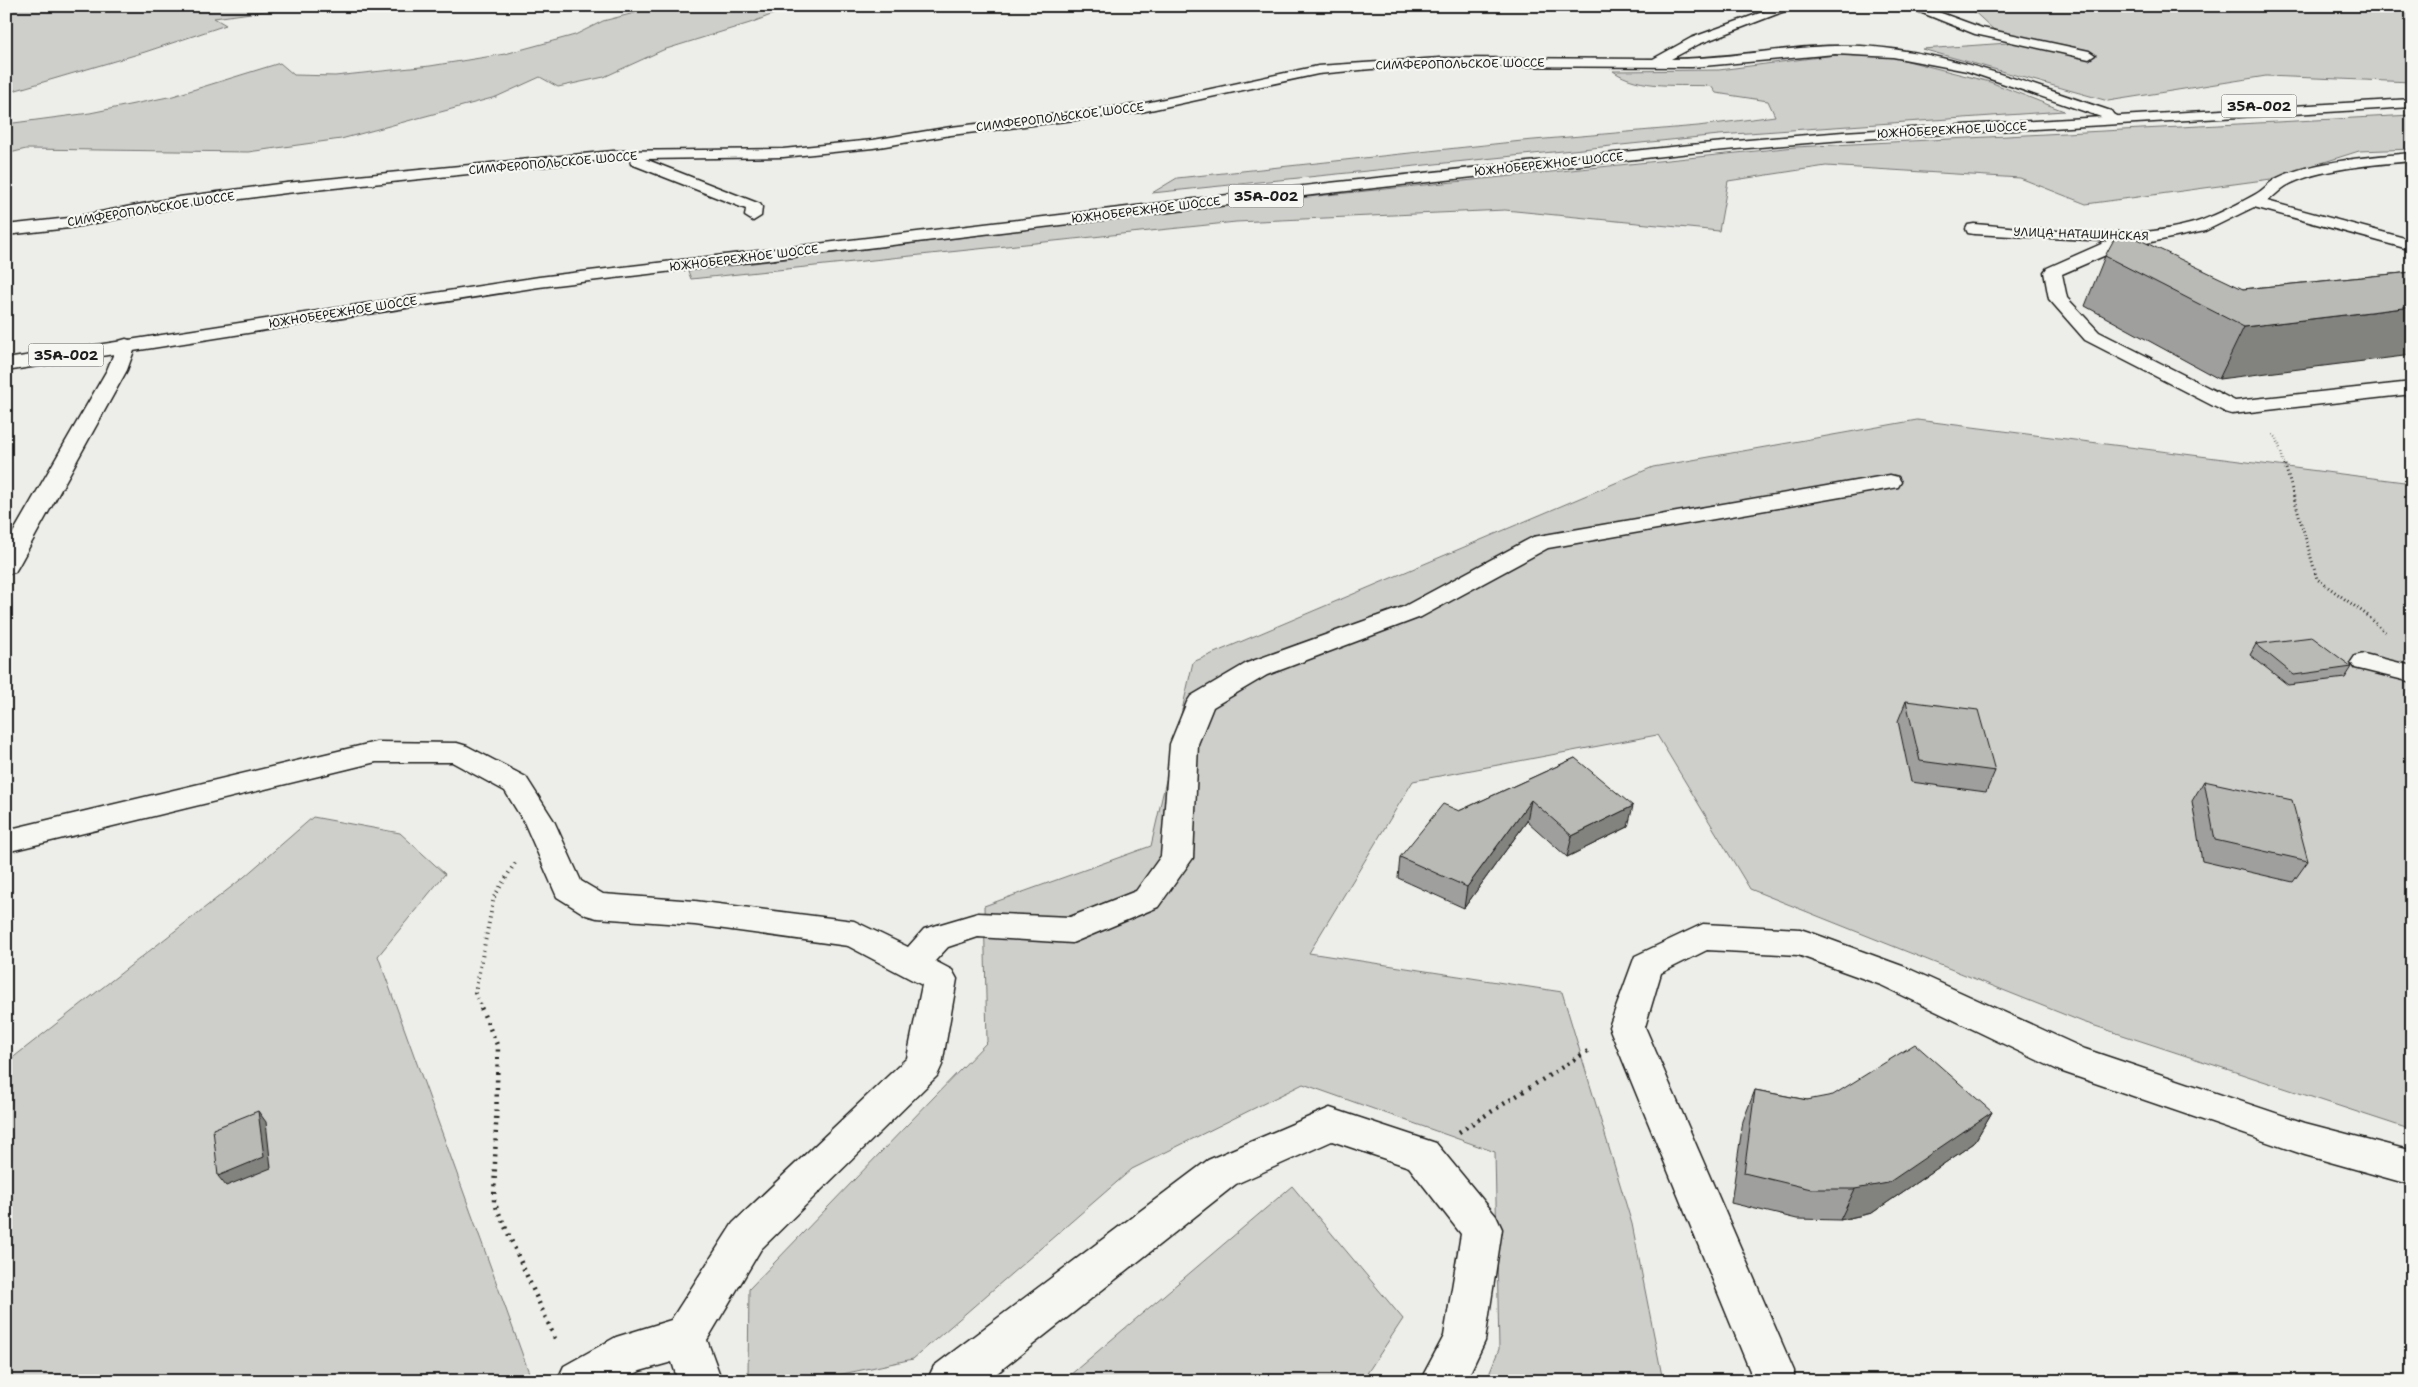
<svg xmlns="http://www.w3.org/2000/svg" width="2418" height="1387" font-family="'Shantell Sans',sans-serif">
	<rect width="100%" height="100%" fill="#edede9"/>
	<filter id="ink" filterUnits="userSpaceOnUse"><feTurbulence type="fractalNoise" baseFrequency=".02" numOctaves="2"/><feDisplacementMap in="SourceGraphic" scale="10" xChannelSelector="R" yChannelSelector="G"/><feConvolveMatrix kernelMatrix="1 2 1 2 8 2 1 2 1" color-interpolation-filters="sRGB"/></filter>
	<g filter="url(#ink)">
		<path fill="#cececb" stroke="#757574" d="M6 6H302L214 18 226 25 145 52 6 93Z
			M662 6H795L750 23 663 50 604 77 558 87 540 77 496 97 341 139 248 152 26 149 6 154V124L90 113 173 96 280 63 294 75 335 76 430 66 505 54 575 35 603 21Z
			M1968 6H2412V82L2266 76 2108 101 1922 49 2008 43Z
			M1835 55 1892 57 1990 82 2064 111 1719 135 1152 193 1177 178 1522 141 1698 126 1775 116 1768 101 1716 93 1711 86C1681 84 1639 90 1613 71L1719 70Z
			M2412 115V149L2359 151 2271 179 2086 204 2020 178 1826 166 1728 181 1719 231 1505 210 1236 222 691 279 688 271 1210 207 1795 147Z
			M1917 420 2412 483V1130L2083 1022 1750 889 1657 735 1413 781 1309 953 1562 992 1632 1224 1663 1381H1486L1499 1349 1495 1152 1303 1084 1132 1169 913 1359 810 1381 748 1375 749 1289 987 1042 984 906 1151 846 1193 662 1653 467Z
			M313 817 400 833 445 874 378 956 532 1381H6V1063L244 877Z
			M1292 1186 1403 1319 1362 1381H1063Z"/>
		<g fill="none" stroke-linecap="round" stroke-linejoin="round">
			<defs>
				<path id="minor" d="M1779 6H1798L1699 44 1671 59C1734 59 1798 43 1861 46 1948 51 2029 84 2111 111L2113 114 2106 118 2101 117 1967 71 1893 57 1835 54 1692 67 1440 66 1371 69 1318 74 1141 112 951 135 873 148 783 157 645 159 760 204 762 207 761 216 753 221 745 216 746 209 631 164 630 159H613L286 193 179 207 69 228 6 235V225L69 218 179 197 286 183 613 151 783 149 873 140 951 127 1141 104 1318 66 1440 58 1653 59 1691 38Z
					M1905 6H1922L1982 28 2089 51 2095 55 2089 59 1975 34Z
					M2412 153V161C2377 164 2315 169 2286 186 2279 190 2274 197 2267 201L2412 240V250L2254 207 2205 231 2122 248 2062 274 2067 298 2099 332 2235 401 2412 382V394L2232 414 2225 412 2085 340 2049 299 2044 272 2047 268 2108 241 1974 234 1968 233 1966 229 1968 225 1974 224C2041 229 2126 242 2190 224 2210 219 2238 204 2256 194 2263 190 2268 184 2274 180 2304 162 2376 156 2412 153Z
					M126 339 133 341 136 345 127 370 18 567 15 572 6 574V545L107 370 119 341Z
					M1890 475 1898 477 1901 482 1898 487 1548 548 1421 617 1267 675 1213 707 1198 744 1193 858 1158 907 1072 943 978 937 948 947 935 961 952 970 957 979 942 1065 937 1076 761 1249 707 1340 722 1381H678L672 1362 640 1371 622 1381H557L564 1366 616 1337 671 1320 733 1223 907 1058 922 985 848 946 695 925 597 918 586 915 557 897 524 822 505 791 452 762H376L6 852V830L376 742 457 743 467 746 526 777 554 821 581 881 603 894 695 901 854 921 908 947 924 929 978 913 1070 917 1136 891 1161 856 1170 744 1187 702 1191 696 1247 663 1403 607 1533 537Z
					M2364 654 2412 666V682L2355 668 2351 662 2355 656Z
					M1703 924 1800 929 1812 933 1905 967 2085 1049 2305 1123 2412 1151V1185L2305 1155 2060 1071 1881 985 1798 955 1707 950 1661 973 1645 1027 1794 1371V1381H1750V1371L1609 1027 1635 956Z
					M1330 1108 1436 1143 1496 1216 1502 1229 1485 1341 1466 1381H1420L1444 1336 1461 1234 1409 1167 1332 1141 1236 1184 987 1381H927L934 1366 1208 1160Z"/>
				<path id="major" d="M2106 110 2123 120 2121 123C2113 125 2104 121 2099 114Z"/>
				<path id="highway" d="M2412 99V107L1843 140 1690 153 1329 193 539 287 6 371V359L539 277 1329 183 1690 145 1843 132Z"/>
			</defs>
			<use href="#minor" stroke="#1c1c1c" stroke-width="3"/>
			<use href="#major" stroke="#1c1c1c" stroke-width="3"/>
			<use href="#highway" stroke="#1c1c1c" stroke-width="3"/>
			<path stroke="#1c1c1c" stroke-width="2.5" stroke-dasharray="0.5 2.5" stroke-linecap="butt" d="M2273 435 2277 438 2285 467"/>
			<path stroke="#1c1c1c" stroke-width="3" stroke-dasharray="1 3" stroke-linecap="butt" d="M2285 465 2317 579 2367 615 2387 634"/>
			<path stroke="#1c1c1c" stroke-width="4" stroke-dasharray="1 4.5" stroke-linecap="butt" d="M482 1009 475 993 494 897 515 863"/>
			<path stroke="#1c1c1c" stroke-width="4.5" stroke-dasharray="2 5.5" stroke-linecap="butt" d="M481 1008 498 1047 494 1202 557 1343
				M1459 1132 1591 1049"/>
			<use href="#minor" fill="#f6f6f2" fill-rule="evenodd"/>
			<use href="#major" fill="#f6f6f2" fill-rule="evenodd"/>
			<use href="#highway" fill="#f6f6f2" fill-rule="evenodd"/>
		</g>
		<path fill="#9f9f9d" stroke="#1c1c1c" d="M2105 256 2243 289 2412 272 2219 379 2085 306Z
			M2256 644 2352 667 2345 678 2288 685 2250 655Z
			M1906 701 1995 771 1986 792 1911 782 1898 721Z
			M1575 758 1628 827 1567 857 1527 821 1464 908 1398 878 1400 857 1459 811Z
			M2204 781 2308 861 2293 882 2202 861 2192 801Z
			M1755 1090 1807 1100 1992 1112 1974 1143 1872 1213 1840 1220 1797 1219 1731 1203 1743 1121Z"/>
		<path fill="#82827f" stroke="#1c1c1c" d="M2412 307V355L2219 379 2244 327Z
			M1531 800 1527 821 1464 908 1467 887Z
			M1633 806 1628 827 1567 857 1572 836Z
			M258 1111 266 1122 271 1168 226 1186 218 1176Z
			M1992 1112 1974 1143 1872 1213 1840 1220 1855 1189Z"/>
		<path fill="#b9b9b6" stroke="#1c1c1c" d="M2119 230 2243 289 2412 272V307L2244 327 2105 256Z
			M2312 637 2352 667 2294 675 2256 644Z
			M1906 701 1978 710 1995 771 1920 761Z
			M1575 758 1633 806 1572 836 1531 800 1467 887 1400 857 1443 804 1459 811Z
			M2204 781 2292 800 2308 861 2215 840Z
			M1915 1044 1992 1112 1888 1183 1855 1189H1811L1744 1173 1755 1090 1807 1100 1833 1095Z
			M258 1111 264 1157 218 1176 213 1129Z"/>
	</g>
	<g text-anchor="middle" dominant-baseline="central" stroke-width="4.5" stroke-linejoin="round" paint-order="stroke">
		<g font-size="12" fill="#1c1c1c" stroke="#f6f6f2">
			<text transform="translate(1460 64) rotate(-1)">СИМФЕРОПОЛЬСКОЕ ШОССЕ</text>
			<text transform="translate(1060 117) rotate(-7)">СИМФЕРОПОЛЬСКОЕ ШОССЕ</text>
			<text transform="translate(1952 130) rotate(-3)">ЮЖНОБЕРЕЖНОЕ ШОССЕ</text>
			<text transform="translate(553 163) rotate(-5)">СИМФЕРОПОЛЬСКОЕ ШОССЕ</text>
			<text transform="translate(1549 164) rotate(-6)">ЮЖНОБЕРЕЖНОЕ ШОССЕ</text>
			<text transform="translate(151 209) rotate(-9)">СИМФЕРОПОЛЬСКОЕ ШОССЕ</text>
			<text transform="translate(1146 210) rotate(-7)">ЮЖНОБЕРЕЖНОЕ ШОССЕ</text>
			<text transform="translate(2081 234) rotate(2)">УЛИЦА НАТАШИНСКАЯ</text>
			<text transform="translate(744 258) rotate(-7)">ЮЖНОБЕРЕЖНОЕ ШОССЕ</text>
			<text transform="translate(343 312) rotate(-9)">ЮЖНОБЕРЕЖНОЕ ШОССЕ</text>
		</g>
		<g fill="#f6f6f2" stroke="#5d5d5c" stroke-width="1">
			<rect x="2221.5" y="94.5" width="75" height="23" rx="4"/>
			<rect x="1228.5" y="184.5" width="75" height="23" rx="4"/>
			<rect x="28.5" y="343.5" width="75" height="23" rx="4"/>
		</g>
		<g font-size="14" font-weight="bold" fill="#1c1c1c">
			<text x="2259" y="106">35А-002</text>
			<text x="1266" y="196">35А-002</text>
			<text x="66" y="355">35А-002</text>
		</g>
	</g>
	<rect width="2418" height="1387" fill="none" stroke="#f6f6f2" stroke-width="25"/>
	<rect x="12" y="12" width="2393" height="1362" fill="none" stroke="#1c1c1c" stroke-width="2" filter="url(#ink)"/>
</svg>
